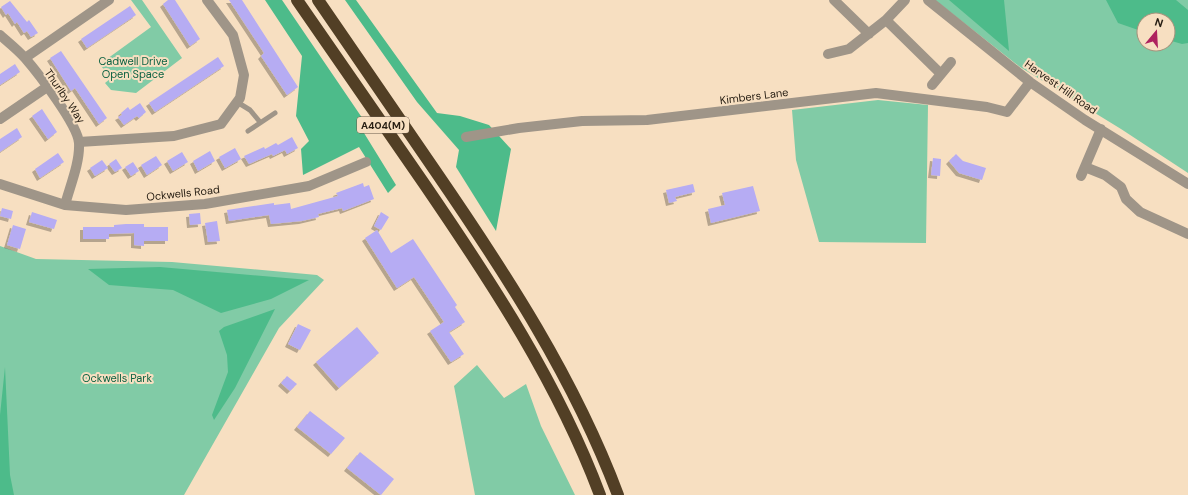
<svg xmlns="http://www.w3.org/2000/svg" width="1188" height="495" font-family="'DM Sans',sans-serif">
	<defs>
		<filter id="shadow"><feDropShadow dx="-3" dy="3" stdDeviation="0" flood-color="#0004"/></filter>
	</defs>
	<rect width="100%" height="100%" fill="#f7dfc1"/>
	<path fill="#81cba6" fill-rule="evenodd" d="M131 0H142L182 58 136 93 111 90 105 83 110 79 100 64 151 27Z
		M935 0H1188V173L1121 129 1020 67ZM1144 20H1168V44H1144Z
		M878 100 928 105 926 243 819 242 796 160 792 110Z
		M0 246 36 259 172 262 317 275 324 280 279 328 184 495H0Z
		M477 365 504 398 526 384 541 426 575 495H475L454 386Z"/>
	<path fill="#4dbb8a" d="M265 0H282L369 128 364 133 396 185 388 193 359 147 303 175 301 149 309 141 296 116 302 56Z
		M345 0H356L437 113 460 116 489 125 511 149 496 231 456 167 459 150 417 102Z
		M949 0H1004L1009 51Z
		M1106 0H1176L1188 10V43L1182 44 1168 40V20H1144V32L1118 23Z
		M160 267 309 280 271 299 221 313 173 290 109 285 88 269Z
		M275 309 235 388 214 420 212 415 228 372 227 355 219 331 224 327Z
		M5 367 10 475 14 495H0V415Z"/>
	<path fill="#b6acf3" filter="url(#shadow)" d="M168 0H175L200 39 190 46 163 4Z
		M229 0H242L298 87 287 95 261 56 264 53Z
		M10 1 27 22 29 20 38 33 31 37 27 31 24 33 17 22 15 24 8 13 6 15 1 7Z
		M130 6 136 15 87 48 81 39Z
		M61 51 107 118 99 124 75 88 71 91 50 58Z
		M218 57 224 66 155 112 149 103Z
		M15 64 20 72 0 85V74Z
		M140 103 146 112 139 118 137 116 124 125 118 117 122 115 121 113 128 107 130 110Z
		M42 109 57 132 48 139 32 116Z
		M17 128 22 137 0 152V139Z
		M292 137 298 148 287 154 285 150 273 156 272 154 249 164 244 156 264 147 265 149 276 143 278 145Z
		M235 148 241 159 225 168 219 157Z
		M210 151 215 161 198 171 193 161Z
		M182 152 188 162 173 171 167 161Z
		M58 153 64 162 40 178 35 169Z
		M956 154 963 161 986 168 982 180 959 173 949 161Z
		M156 156 162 165 147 175 141 165Z
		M933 158 941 159 940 176 931 175Z
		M116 159 122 168 115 172 109 164Z
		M102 160 108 168 95 176 90 168Z
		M133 162 139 171 131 176 125 167Z
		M363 183 364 187 369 185 374 199 343 211 342 208 318 214 319 217 302 221 271 224 269 215 229 221 227 210 274 203V205L290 203 291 209 338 196 336 193Z
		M693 184 695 192 675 197 677 201 669 203 666 190Z
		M753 186 760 211 711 223 708 209 725 205 722 193Z
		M2 208 13 211 11 219 0 216Z
		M32 212 57 220 54 229 29 222Z
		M381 212 389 217 381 230 374 226Z
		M200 213 201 224 190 225 189 214Z
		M217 221 220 241 208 242 205 223Z
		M126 224H144V227H168V241H144V246L134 245V233L109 234V239H83V227H114V225Z
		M13 225 26 229 20 249 7 245Z
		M377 230 391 253 413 239 457 305 455 307 465 322 449 332 464 354 451 362 430 331 444 322 414 277 397 288 365 238Z
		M298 324 311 330 300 350 288 344Z
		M357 327 379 353 339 388 316 362Z
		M287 376 297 384 290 391 281 383Z
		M310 411 345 438 331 454 297 427Z
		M360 452 394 479 381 495 347 468Z"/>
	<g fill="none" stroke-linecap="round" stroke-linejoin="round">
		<path stroke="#9f9588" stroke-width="5" d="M237 102 250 110 260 122
			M248 131 275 113"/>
		<path stroke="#9f9588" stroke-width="10" d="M834 0 869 34
			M928 0 1030 82 1085 120 1188 184
			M886 20 941 74
			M0 35C8 42 18 50 25 58 38 73 78 125 79 143 80 163 70 186 65 205
			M828 54 849 49 886 20 905 0
			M25 58 109 0
			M932 85 951 62
			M0 119 47 87
			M466 137 519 128 582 121 647 120 876 93 987 107 1007 112 1030 82
			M79 142 174 136 221 124 240 98 244 75 233 35 207 0
			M1085 167 1105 175 1121 187 1126 199 1140 212 1188 234
			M1081 176 1101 129
			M0 184 65 205 126 210 205 204 309 186 366 162"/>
		<path stroke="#523f25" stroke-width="12" d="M297 0C340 62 382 123 425 185 492 283 558 383 600 495
			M318 0C357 57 397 115 436 172 506 274 574 378 618 495"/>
	</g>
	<g text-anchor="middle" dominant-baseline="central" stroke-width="4" stroke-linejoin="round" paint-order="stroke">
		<rect fill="#f7dfc1" stroke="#675949" stroke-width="1" x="357" y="117" width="52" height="16" rx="3"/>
		<g font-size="10" font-weight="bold" fill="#292015">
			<text x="383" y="125">A404(M)</text>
		</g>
		<g font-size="11" fill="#0f6343" stroke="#f7dfc1">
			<text x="133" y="61">Cadwell Drive<tspan x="133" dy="13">Open Space</tspan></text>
			<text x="117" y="378">Ockwells Park</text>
		</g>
		<g font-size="11" fill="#292015" stroke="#f7dfc1">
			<text transform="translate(1061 87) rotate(35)">Harvest Hill Road</text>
			<text transform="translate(65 96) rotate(56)">Thurlby Way</text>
			<text transform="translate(754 96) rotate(-7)">Kimbers Lane</text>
			<text transform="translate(183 193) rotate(-6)">Ockwells Road</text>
		</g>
	</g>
	<g transform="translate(1156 32) rotate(18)"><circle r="19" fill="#f7dfc1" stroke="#a5937c"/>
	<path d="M0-3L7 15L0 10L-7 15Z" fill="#ae225e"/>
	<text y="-6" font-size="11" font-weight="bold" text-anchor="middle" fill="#292015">N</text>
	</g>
</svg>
